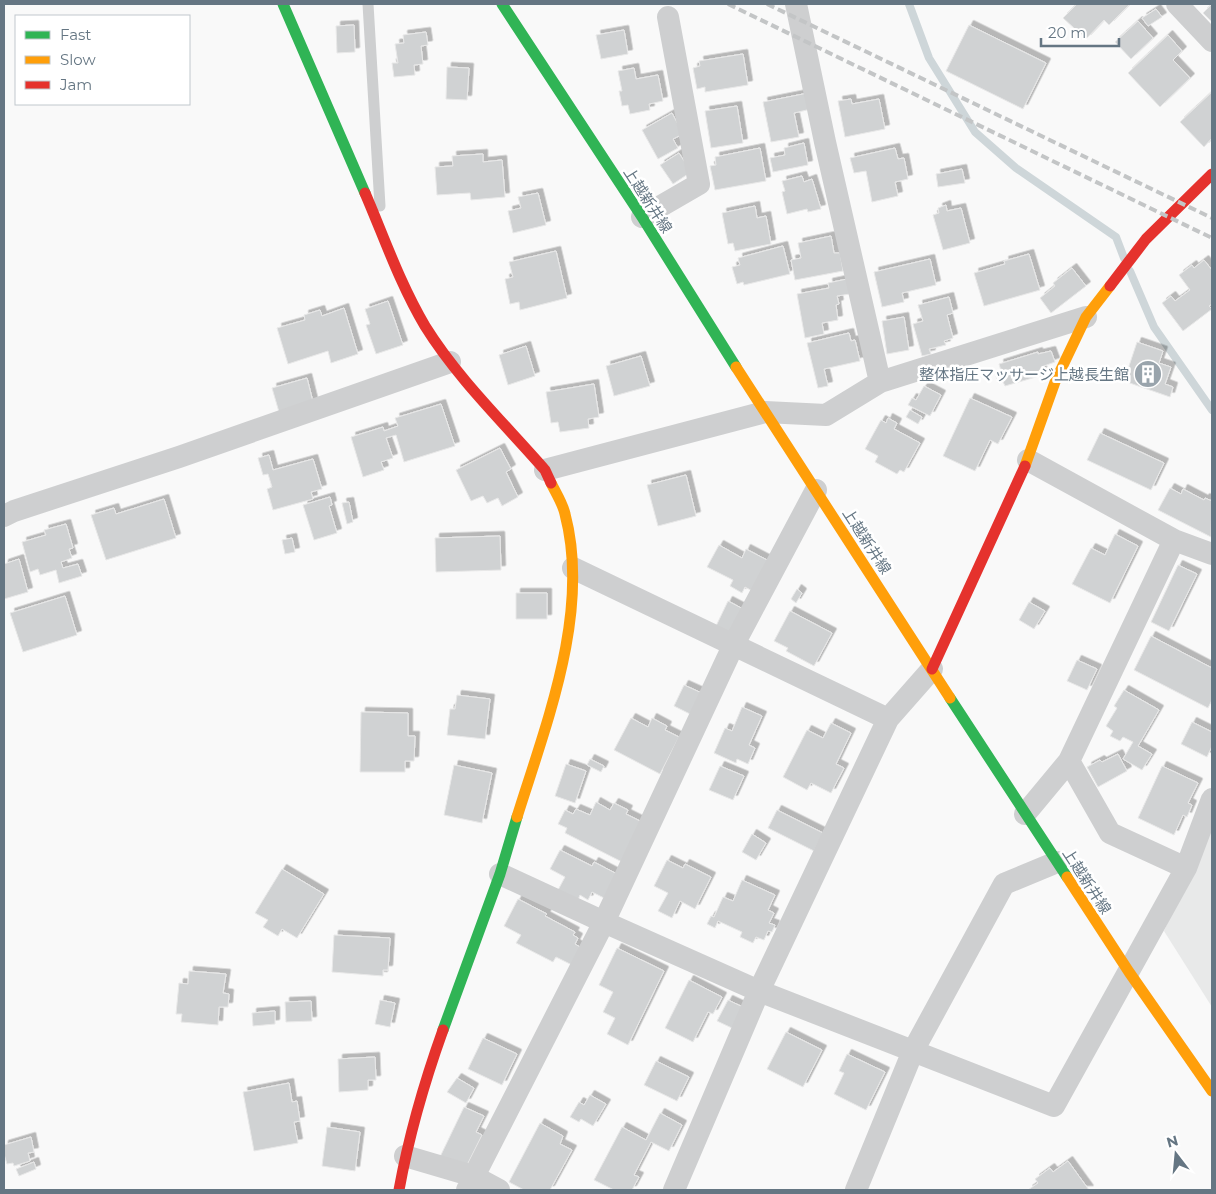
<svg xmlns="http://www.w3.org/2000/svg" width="1216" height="1194" font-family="Montserrat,'Noto Sans JP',sans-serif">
	<defs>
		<filter id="shadow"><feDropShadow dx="4.5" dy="-4.5" stdDeviation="0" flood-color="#0004"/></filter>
	</defs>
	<rect width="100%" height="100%" fill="#f9f9f9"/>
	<path fill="#e8e9e9" d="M1212 821V1007L1164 931Z"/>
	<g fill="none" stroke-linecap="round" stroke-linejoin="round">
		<path stroke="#ced6d9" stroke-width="8" d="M909 4 929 58 975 132 1016 168 1116 237 1124 258
			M1130 271 1154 327 1212 410"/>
	</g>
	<path fill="#d0d2d3" stroke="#e8e8e8" filter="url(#shadow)" d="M1077 4H1130L1109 25 1104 20 1086 39 1063 18Z
		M1212 4V19L1211 21 1203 13Z
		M1156 9 1162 17 1148 26 1142 18Z
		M1138 21 1153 38 1131 59 1115 42Z
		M354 25 355 52 337 53 336 26Z
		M969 25 1046 63 1023 109 946 71Z
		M624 30 628 54 601 59 596 35Z
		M426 32 428 45 421 46 423 64 414 65 415 75 394 77 392 63H398L395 44 404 43 403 35Z
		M1168 35 1182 51 1173 60 1190 78 1160 107 1128 73Z
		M743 54 748 85 705 92V87L697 89 693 68 700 66 699 61Z
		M447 67 469 68 467 100 446 99Z
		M634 68 636 79 658 75 663 101 649 104 650 110 630 114 628 105 622 106 619 91H622L618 71Z
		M1212 92V138L1204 147 1180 122Z
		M808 93 811 109 794 113 799 137 771 142 763 102Z
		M851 99 852 104 879 99 885 129 845 137 838 101Z
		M737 106 743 143 711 148 705 111Z
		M672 113 683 134 673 139 678 148 658 159 642 130Z
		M804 143 808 165 773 172 770 158 785 155 784 148Z
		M760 148 766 181 715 190 710 166 716 165 715 157Z
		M895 148 898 159 904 158 908 179 895 182 898 196 872 202 866 171 854 173 850 158Z
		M679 153 691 172 673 184 660 165Z
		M483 154V162L502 160 505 197 471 200 470 193 437 195 435 167 453 166 452 156Z
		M962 169 965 183 938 187 936 174Z
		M802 176 804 182 812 179 821 209 808 212 807 209 787 214 782 192 785 191 782 181Z
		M538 193 546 225 513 233 508 211 521 208 518 197Z
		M946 205 947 211 961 208 970 243 943 250 933 215 939 213 938 208Z
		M755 206 757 218 766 216 771 244 735 251 733 243 728 244 722 213Z
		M831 236 834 253H840L843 271 795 280 791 260 801 258 798 243Z
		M783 246 790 274 744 285 743 282 737 284 732 267 740 265 738 258Z
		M556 251 567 298 520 310 519 302 510 304 505 279 513 277 509 262Z
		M1029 254 1040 290 984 306 974 273 1005 264 1004 261Z
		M930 259 936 285 902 293 904 302 882 307 874 272Z
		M1204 260 1212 270V304L1209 306 1212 309 1183 331 1162 303 1171 296 1175 301 1190 290 1179 275 1192 265 1194 268Z
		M1072 268 1086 286 1051 313 1040 298 1055 286 1053 283Z
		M847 279 850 294 837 296 839 304 836 305 838 320 822 323 824 334 805 338 797 294 829 288 828 283Z
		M949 297 953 313 947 315 953 338 944 341 946 345 929 349 931 354 922 356 913 324 923 321 918 305Z
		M388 301 403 345 376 354 366 325 370 324 365 309Z
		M344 308 358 354 331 363 328 351 288 364 277 328 305 320 304 315 320 310 322 316Z
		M904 317 909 350 887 354 882 321Z
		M849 333 851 341 855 340 860 361 824 369 828 386 818 388 807 343Z
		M1137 342 1163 351 1159 363 1171 367 1165 384 1173 387 1170 397 1124 381Z
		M526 346 535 376 508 385 499 355Z
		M1051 351 1055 362 1041 367 1043 375 1005 386 1003 382 998 383 996 376 1002 374 999 364 1038 352V354Z
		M641 356 650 386 614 396 606 366Z
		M307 378 313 402 279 412 272 388Z
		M594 384 599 417 588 419 589 428 560 432 558 422 551 423 546 392Z
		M924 386 941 395 930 416 908 405 912 398 916 400Z
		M970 398 1012 417 998 444 990 440 975 471 943 456Z
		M441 404 455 446 404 462 396 435 386 438 393 458 381 462 384 470 363 477 351 437 383 427 384 431 398 426 395 418Z
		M910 410 922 417 918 424 906 417Z
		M888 418 897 423 894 429 920 443 904 472 900 470 897 474 875 462 878 456 865 449 881 420 886 423Z
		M1100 433 1164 463 1151 490 1087 460Z
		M500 448 511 469 506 472 518 497 502 506 498 498 487 503 483 496 471 501 456 470Z
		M269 455 273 470 313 459 322 489 311 492 313 499 273 510 267 489 272 487 268 474 263 475 258 458Z
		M686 475 696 516 658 526 647 485Z
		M1170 488 1181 494 1183 489 1204 500 1205 498 1212 501 1211 537 1158 510Z
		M330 497 332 505 329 506 337 533 314 540 303 505Z
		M164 499 176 538 106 560 91 515 114 508 116 514Z
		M349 502 353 522 347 524 342 503Z
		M66 524 73 548 69 549 72 558 61 562 63 568 78 564 82 576 59 583 56 570 40 575 38 569 30 572 22 542 46 535 44 530Z
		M1115 534 1138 546 1110 603 1072 584 1091 548 1105 555Z
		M500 536 501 570 436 572 435 538Z
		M292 538 295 552 285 554 282 540Z
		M719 545 742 558 746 549 769 561 756 593 745 587 742 593 730 586 733 580 707 567Z
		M19 559 28 592 4 599V564Z
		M1178 565 1197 574 1169 631 1151 622Z
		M797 589 802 593 796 603 791 599Z
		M516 593H547V619H516Z
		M65 596 77 635 23 652 10 613Z
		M728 601 747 611 735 635 716 626Z
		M1029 602 1045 611 1034 629 1019 620Z
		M790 611 832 633 814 666 786 651 788 648 774 641Z
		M1151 636 1212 668V700L1208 708 1134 670Z
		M1077 660 1097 669 1087 690 1067 681Z
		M684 685 704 694 694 716 674 706Z
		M1124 690 1159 710 1138 746 1152 754 1142 770 1123 759 1133 742 1123 737 1120 741 1110 736 1113 731 1106 726 1117 708 1114 706Z
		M457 695 490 699 485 739 447 735 450 709H455Z
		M742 707 762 716 749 745 755 748 748 764 737 759 736 763 714 753 725 728 732 731Z
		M361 712 408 713V736H415L414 761H405V772H360Z
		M631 718 648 727 652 718 667 726 665 730 679 737 660 774 614 750Z
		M1192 722 1212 732V746L1207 757 1181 744Z
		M831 723 851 733 836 764 844 768 831 793 811 783 807 790 783 777 807 730 823 738Z
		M1118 754 1127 771 1098 787 1087 767 1100 760 1102 762Z
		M590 759 604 766 601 772 587 765Z
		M566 764 586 771 575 803 555 796Z
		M454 765 492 773 482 823 444 815Z
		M720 766 744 776 733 800 709 790Z
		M1162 766 1198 783 1188 803 1192 805 1187 817 1183 815 1174 835 1138 818Z
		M596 802 610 810 614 803 628 810 626 814 642 822 626 864 565 833 567 828 558 824 565 810 573 814 576 809 590 815Z
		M777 810 823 833 814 851 768 828Z
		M752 834 766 843 756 860 742 852Z
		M560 850 592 866 594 862 619 875 606 899 592 892 588 900 580 895 578 900 558 890 565 877 550 869Z
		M667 860 683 868 685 864 711 877 695 909 680 901 672 918 658 911 668 893 654 886Z
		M282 869 324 894 297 938 282 929 278 936 263 927 268 920 255 913Z
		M742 880 775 895 768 910 774 913 769 923 775 925 772 932 768 931 764 940 756 937 753 943 740 937 742 932 718 921 715 928 707 924 711 916 714 917 723 897 733 901Z
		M518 899 547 914 545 916 575 932 573 935 578 938 575 944 585 950 576 967 556 957 553 962 516 943 521 935 504 926Z
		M334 935 390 938 388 970H383V976L332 972Z
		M617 948 664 971 628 1045 607 1034 615 1018 603 1012 613 992 599 985Z
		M189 971 226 974 223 993 229 994 228 1007H219L218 1025 181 1022 182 1014H176L179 983 188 984Z
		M689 980 722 997 713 1014 708 1012 693 1042 665 1028Z
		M380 1000 395 1003 390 1027 375 1024Z
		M728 1000 745 1008 734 1029 717 1021Z
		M311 1001 312 1021 286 1022 285 1002Z
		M275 1011V1024L253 1026 252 1013Z
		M786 1032 822 1050 803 1087 767 1069Z
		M483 1038 517 1054 502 1085 468 1069Z
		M847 1054 885 1072 866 1110 834 1094 844 1073 839 1071Z
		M375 1057 376 1080H368V1090L339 1092 338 1059Z
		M656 1061 689 1077 677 1101 644 1085Z
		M457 1078 474 1088 466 1103 447 1092Z
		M289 1083 292 1102 297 1101 300 1121 294 1122 298 1143 254 1151 243 1092Z
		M590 1095 606 1104 593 1126 581 1119 579 1122 570 1117 579 1102 584 1105Z
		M464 1107 484 1116 476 1132 482 1135 463 1173 438 1161Z
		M660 1113 682 1125 669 1151 651 1142 634 1175 639 1177 632 1190H614L594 1180 622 1127 646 1140Z
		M540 1123 563 1136 560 1144 572 1150 550 1190H524L509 1182Z
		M327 1127 360 1132 355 1171 322 1166Z
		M31 1137 34 1152 28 1153 30 1161 14 1166 13 1163 7 1164 4 1154V1145Z
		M1068 1161 1089 1190H1028L1038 1183 1035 1179 1050 1168 1053 1172Z
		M34 1162 36 1169 19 1176 16 1169Z"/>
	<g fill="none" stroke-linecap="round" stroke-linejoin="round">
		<path stroke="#cecfd0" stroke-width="11" d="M368 4 380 206"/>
		<path stroke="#cecfd0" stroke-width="22" d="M796 4 825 142 880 382
			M1177 4 1212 41
			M642 217 699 184 668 17
			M1028 460 1174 540
			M545 470 765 412 826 415 880 382 1086 317
			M4 516 14 511 179 457 450 362
			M573 568 888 719
			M1069 761 1110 833 1186 868
			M1025 814 1069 761 1174 540 1212 554
			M500 874 604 922 759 991 1054 1106 1186 868 1212 799
			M405 1156 473 1176 499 1190
			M467 1190 604 922 734 644 816 490
			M674 1190 759 991 888 719 932 669
			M856 1190 913 1051 1004 884 1057 862"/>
		<path stroke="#30b455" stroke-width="11" d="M283 4 365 193
			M502 4 642 217 736 367
			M950 698 1067 877
			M443 1030 500 874 517 817"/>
		<path stroke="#ff9f0a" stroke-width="11" d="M736 367 950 698
			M1025 466 1055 382 1086 317 1110 286
			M517 817C546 724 591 612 565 514 563 504 556 493 551 483
			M1067 877 1129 972 1212 1091"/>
		<path stroke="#e5322d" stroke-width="11" d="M365 193C384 237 400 284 425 326 458 379 504 423 545 470L551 483
			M1110 286 1146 239 1212 174
			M932 669 1025 466
			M399 1190C409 1135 424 1083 443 1030"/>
		<path stroke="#c3c5c6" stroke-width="4" stroke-dasharray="8 4" stroke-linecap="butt" d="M728 4 1212 238
			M767 4 1212 218"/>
	</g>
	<defs>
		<symbol id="building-disc" viewBox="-11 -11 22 22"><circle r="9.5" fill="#99a4ac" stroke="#fff"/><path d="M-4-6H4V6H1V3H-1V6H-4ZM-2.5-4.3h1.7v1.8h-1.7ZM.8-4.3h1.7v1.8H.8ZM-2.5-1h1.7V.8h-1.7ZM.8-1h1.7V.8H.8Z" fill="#fff"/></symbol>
	</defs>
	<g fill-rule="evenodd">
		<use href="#building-disc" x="1132" y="358" width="32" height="32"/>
	</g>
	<g text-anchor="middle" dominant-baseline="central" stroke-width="5" stroke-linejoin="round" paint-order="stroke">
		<g font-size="15" fill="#657683" stroke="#fff">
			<text transform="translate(648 200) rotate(57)">上越新井線</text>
			<text transform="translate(867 541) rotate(57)">上越新井線</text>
			<text transform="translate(1087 881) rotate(57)">上越新井線</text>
		</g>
		<g font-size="15" fill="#657683" stroke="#fff" text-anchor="end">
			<text x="1129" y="374">整体指圧マッサージ上越長生館</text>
		</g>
	</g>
	<rect width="1216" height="1194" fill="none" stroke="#657683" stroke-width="10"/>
	<rect x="15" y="15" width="175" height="90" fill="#ffffff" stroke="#c1c8cd"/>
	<rect x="25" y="31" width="25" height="8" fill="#30b455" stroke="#c1c8cd"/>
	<text x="60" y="40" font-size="15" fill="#657683">Fast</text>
	<rect x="25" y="56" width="25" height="8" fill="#ff9f0a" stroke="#c1c8cd"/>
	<text x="60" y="65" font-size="15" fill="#657683">Slow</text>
	<rect x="25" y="81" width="25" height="8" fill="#e5322d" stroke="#c1c8cd"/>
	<text x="60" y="90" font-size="15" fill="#657683">Jam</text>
	<g transform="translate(1176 1154) rotate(344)" stroke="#ffffff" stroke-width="4" paint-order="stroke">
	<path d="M0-4L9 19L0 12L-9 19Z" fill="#657683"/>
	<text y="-8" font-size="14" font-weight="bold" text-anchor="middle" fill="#657683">N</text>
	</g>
	<path d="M1041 38v8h78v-8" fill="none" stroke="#657683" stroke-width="2.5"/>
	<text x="1048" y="38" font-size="15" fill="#657683" stroke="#ffffff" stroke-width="4" paint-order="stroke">20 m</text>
</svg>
